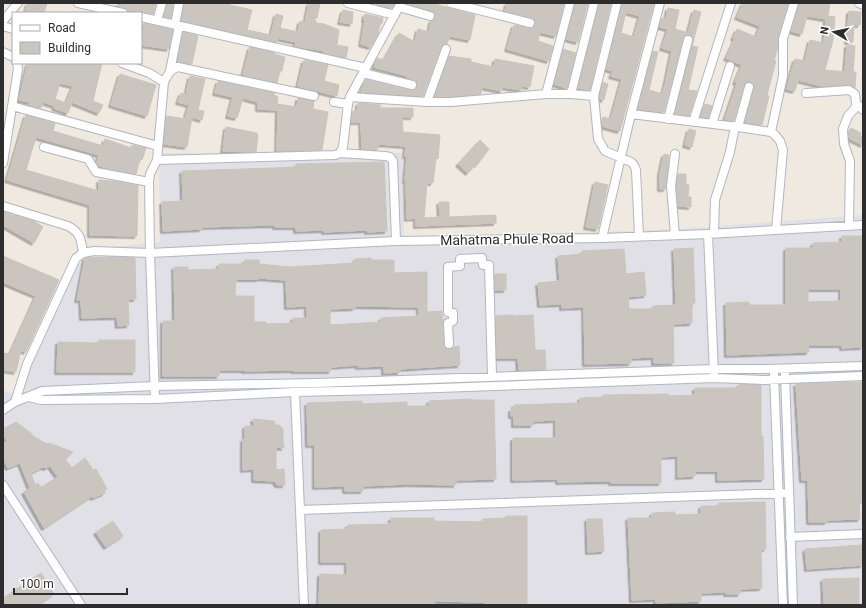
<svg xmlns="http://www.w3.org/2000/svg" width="866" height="608" font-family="Roboto,sans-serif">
	<defs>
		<filter id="shadow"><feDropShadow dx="-2.5" dy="2.5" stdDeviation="0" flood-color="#0004"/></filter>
	</defs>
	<rect width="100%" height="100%" fill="#efe9e0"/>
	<path fill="#e2e0e7" d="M159 153H403L404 240 680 229 863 215V605H3V390L17 394 82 250 160 242Z"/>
	<path fill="#cac6bf" stroke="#cac5b9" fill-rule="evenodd" filter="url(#shadow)" d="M28 3H47L44 13H25Z
		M119 3H156L153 14 142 12 136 13 128 11 125 8 118 6Z
		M167 3H173L171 18 164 17Z
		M184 3H230V5L252 10 247 30 271 35 276 14 283 16 280 28 298 32 300 21 305 23 309 3H320L317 18H315L314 20 316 21V23L324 24 339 30 337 45 348 47 346 58 324 53 325 51 295 46 296 42 278 38 277 42 181 21Z
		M376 3H395L392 8 376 4Z
		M407 3H431L475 15 470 40 450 36 447 44 443 45 441 47 423 96 361 92 366 79 411 90H414L417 87 416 81 407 78 408 76 374 67 377 58 384 60 399 33 415 42 418 29 429 32 431 21 435 17 434 13Z
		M507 3H564L556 36 540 32 538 41 553 46 549 61 507 49 514 25 531 28 535 24 534 19 532 18 505 11Z
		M575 3H588L578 42 566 39Z
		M599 3H611L590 90H587L578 88Z
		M622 3H654L620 131 602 126V120L603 117 611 119 622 79 611 76 613 71 606 69ZM626 12 640 16 634 37 621 33Z
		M743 3 788 4 778 38V47L774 61H776L767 95 769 96 762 125 745 122 754 88 753 83 750 82 745 83 744 86 734 121 725 119 737 83 735 82 742 65 726 58 735 39 733 38 737 29 756 37 760 26 737 17Z
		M799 3H830L828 16 835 17 833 40 825 70 845 72 847 45 855 46 853 72H856L855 88 849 85 822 86 798 80 795 91 787 89 795 59 805 61 810 40 824 43 826 19 807 16 802 34 791 31Z
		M668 8 679 10 675 29 688 33 694 10 701 12 692 46 698 47 688 90 697 91 689 116 675 114 693 41 692 36 689 35 684 36 683 39 664 112 638 109 653 51 658 52 649 90 662 94 665 85 672 51 662 48 668 29 660 27 662 18 666 19Z
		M343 10 353 12 352 24 340 22Z
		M849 11 861 12 860 25H854L853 42H847Z
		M365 14 383 18 382 24 380 23 378 35 371 47 361 44 365 20H364Z
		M144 23 173 30 169 49 141 45Z
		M183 32 198 36 192 64 177 62Z
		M250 47 275 53 274 54 285 57 282 71H280L277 83 243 75Z
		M563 49 576 53 567 88 554 84Z
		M449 56 471 59V62L494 67 495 59 534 66 530 87 522 86V90L502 87V91L482 87 481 94 452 96H435Z
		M304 60 328 65 324 81 339 85 337 96 298 86Z
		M28 63H102L93 101 103 105 99 113 72 102 68 113 54 108 55 106 43 102 41 108 29 105 30 102 19 100ZM60 83 73 86 66 103 55 99Z
		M120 74 156 85 147 116 111 105Z
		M190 76 205 79 198 110 204 111 202 120 192 117 187 147 164 144 167 116 185 119 189 105 178 102 181 93 186 95Z
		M218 81 275 93 274 96H278L277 104 297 107 298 98 314 101 313 109 328 112 322 150 277 151 278 110 258 109V102L243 98 237 118 228 116 233 97 215 93Z
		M603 82 608 84 604 100 600 99V96Z
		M358 103 381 105 379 108H413V117H402L403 132 440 135 438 159 436 158 433 183H427L424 218 440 217 439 202H449V217L496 215V223L416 226V218L407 219 406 181H405L407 156H405L406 146 378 144V149H362L361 122H351L353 111H358Z
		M705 104 712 106 708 118 700 117Z
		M26 115 55 123 53 131 103 146 105 139 131 148 132 145 146 148 142 160 140 159 136 174 108 169 98 165 97 163 99 155 36 137 26 170 99 191V180L112 181 138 185 137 236 90 235V205L7 180Z
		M226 127 257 133V135H258L256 152 223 151Z
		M851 128 861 133 860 136 863 138V145L849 138V132Z
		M689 129 696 131 692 147 685 145Z
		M480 140 489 149 477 165 476 164 468 173 458 164Z
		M664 154 669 155 666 189H660V173Z
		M384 162 387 231 367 232V230L324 232V230L296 231V227H275V225L202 227V229L163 231 162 202 183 201 182 171 275 168 296 167V164Z
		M678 174H686V185H689L688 197H691V207L678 206 677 186Z
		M595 182 608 185 598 229 586 227Z
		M3 212 11 214 13 216 14 215 34 221 43 227 34 243 3 225Z
		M842 236H863V347L842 348V345H808L809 352 727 355 726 303 749 302V305H786V248H813V243L842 242ZM808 289H841V301L808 302Z
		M693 248 695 303H692V323L673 324 674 363H654V357L631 358V363L585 364 584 307 562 308V304L540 305 538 283 560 281 558 256 583 254 582 251 624 249 626 274 644 272 646 295 628 297 629 309H653V306L676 305 674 249Z
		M3 256 59 280 26 352 21 350 16 372 3 370V353L10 354 36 296 3 282Z
		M113 257 135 258 136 299H128L129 325 118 326 117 317 82 318 81 300H77L85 258Z
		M371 258V260H394V273L427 272V312L442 311 444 347 449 349 454 347 459 346 460 365 400 369V372L384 373V366L358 367V365L331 367V371H293V370L244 371V370H219V376H163V321H175L174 267H188V270L219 269V264H245V260H259V264L289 267 355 263V259ZM259 278 286 280 287 307 307 306V318H293V323L266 324V322H254V296H235L236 279H259ZM355 306 419 307V316L381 318V322L330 325V309L355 308Z
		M495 274H506V290H495Z
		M513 315V316L533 315 535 350H545L546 369 519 370 518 358H497L496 316Z
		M99 340H135V372H57L58 342 99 343Z
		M863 382V501H859L860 519 827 520V522H809L808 480H802L796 384Z
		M739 384 761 385V436H763L764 479 718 480V471H695V476L678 477V456L661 457V483H611V481L558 482V479L513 480V438H556V420L533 421V425H514V416H511V409H514V405L580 403V398L603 397V395L668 394 669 396 695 395V388H739Z
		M472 399V400H494L496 479 456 480V485L409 484 363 486V491H345V486L315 487V445H308L307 403 362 401V404L407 402V406H429V401Z
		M253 419 274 421 275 425H279L283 429V440L284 448 276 447V470L284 469 285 485H277L275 481 254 480V469L243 470V439L245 440V426H254Z
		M16 422 32 434 33 436 47 444 49 443 73 452 65 459 72 468 85 458 93 470 96 469 107 489 104 490 105 493 93 498 92 496 44 528 24 492 30 488 20 463 8 468 3 458V444L7 441 3 433V429ZM50 466 58 477 41 487 38 483 35 485 31 473 43 467 46 468Z
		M765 502 766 549 761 550 762 588 740 589V594H726V592L701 593V601L656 603V599L632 600 628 518H652V513L675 512V515L701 514V506H719V503Z
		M506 516H527V605H485V602L434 601 435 605H319L320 574 347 575V562H321V530L348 529V525L391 524V518H434V521L483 522V519L506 518Z
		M587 519H602L604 551 588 552Z
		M113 521 123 536 106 547 96 532Z
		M862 545 863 565 807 569 805 549Z
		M41 573 54 594 37 605H3V598Z
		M859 578V605H824L823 579Z"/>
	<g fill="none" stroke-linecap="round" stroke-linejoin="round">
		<defs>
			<path id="minor" d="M78 3 123 13
				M348 3 395 15
				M451 3 530 23
				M570 3 546 94H571
				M594 3 571 94 594 96
				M617 3 594 96 598 139 605 151 631 162 634 165 636 170 639 236
				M859 3 863 5
				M399 7 430 16
				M141 17 366 68
				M3 21 18 3
				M157 21 162 3
				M175 25 179 3
				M3 26 13 29
				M3 52 13 57
				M122 63 149 73 164 82C168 75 170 69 178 67L314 96
				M170 71 179 26
				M363 73 412 85
				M806 93 849 90 855 94 856 103 863 110
				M350 97 427 102H451L546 94
				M334 102 348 104
				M427 102 446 49
				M12 106 158 146
				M631 114 660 3
				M668 119 688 40
				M693 122 731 3
				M712 124 730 66
				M738 127 749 87
				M771 132 783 76V39L794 3
				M44 147 88 159 96 172 149 182
				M340 153 343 147 348 104 350 97 401 3
				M157 160 335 155 340 153 385 156 390 157 393 161 396 241
				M3 163 18 69 17 63
				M3 206 68 226C81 233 81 240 83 253
				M849 226 850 161 844 144 843 129 848 116 857 106
				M714 233 715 200 730 152 735 126
				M708 234 714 373
				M675 235 671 186 675 154
				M602 238 631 114 738 127 771 132 775 135 780 141 783 150 776 230
				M449 344 448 323 453 321V313L448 312V267L460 266V259L482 258 483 265H489L492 376
				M785 373 793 605
				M774 374 783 605
				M295 392 304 605
				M29 397 41 400 155 399 295 392 383 390 715 378 765 380 863 376
				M155 399 150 253 149 182 150 174 157 160 164 82
				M15 402 27 364 76 258 83 253 94 251 150 253 396 241 602 238 708 234 863 225
				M3 410 15 402 42 391 155 386 315 383 714 369H767L863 366
				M3 485 81 605
				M300 510 789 493
				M790 537 863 534"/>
		</defs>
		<use href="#minor" stroke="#b3b5c1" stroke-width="10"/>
		<use href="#minor" stroke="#fff" stroke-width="8"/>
	</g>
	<g text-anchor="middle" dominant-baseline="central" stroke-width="3" stroke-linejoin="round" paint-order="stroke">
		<g font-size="14" fill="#2d2d2d" stroke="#fff">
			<text transform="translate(507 239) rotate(-1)">Mahatma Phule Road</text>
		</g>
	</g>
	<rect width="866" height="608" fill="none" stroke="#2d2d2d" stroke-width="8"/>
	<rect x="12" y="12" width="130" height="52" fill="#ffffff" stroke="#ababab"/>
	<rect x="20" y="25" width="20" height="6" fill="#ffffff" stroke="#ababab"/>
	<text x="48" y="32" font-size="12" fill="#2d2d2d">Road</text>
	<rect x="20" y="42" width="20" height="12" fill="#cac6bf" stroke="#ababab"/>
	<text x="48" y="52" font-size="12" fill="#2d2d2d">Building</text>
	<g transform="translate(834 32) rotate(279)" stroke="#ffffff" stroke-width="3" paint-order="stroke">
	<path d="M0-3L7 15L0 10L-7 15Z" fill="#2d2d2d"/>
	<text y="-6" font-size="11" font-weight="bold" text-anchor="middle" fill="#2d2d2d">N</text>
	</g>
	<path d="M14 588v6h113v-6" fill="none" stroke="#2d2d2d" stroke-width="2"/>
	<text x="20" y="588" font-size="12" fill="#2d2d2d" stroke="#ffffff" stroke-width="3" paint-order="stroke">100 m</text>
</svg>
